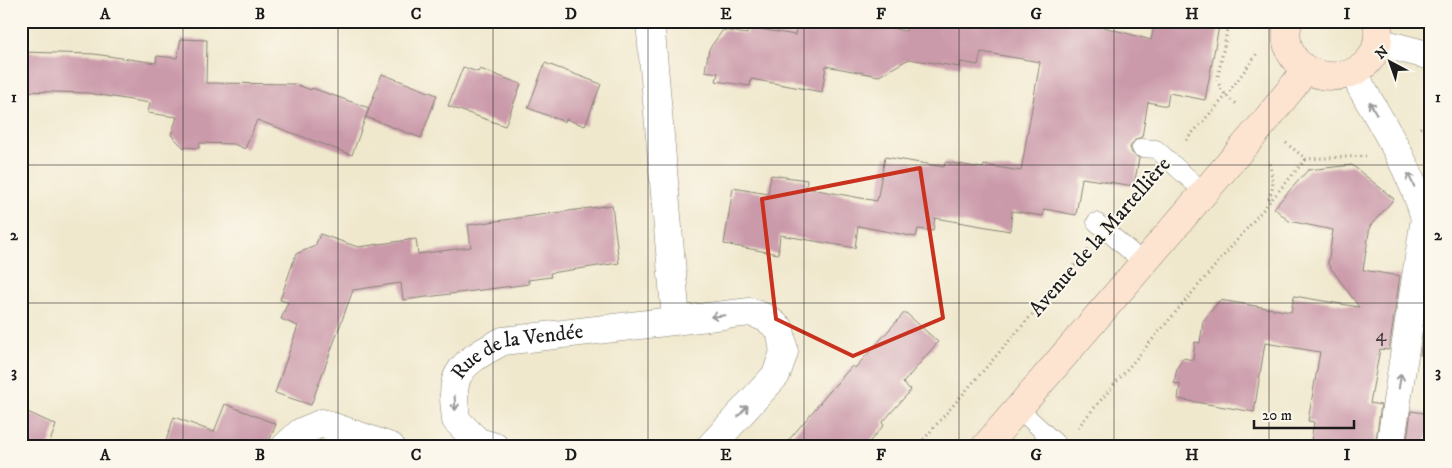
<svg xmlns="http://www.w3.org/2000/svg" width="1452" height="468" font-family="'IM FELL DW Pica',serif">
	<rect width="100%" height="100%" fill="#fbf7ec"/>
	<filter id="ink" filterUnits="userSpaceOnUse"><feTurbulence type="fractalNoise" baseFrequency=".02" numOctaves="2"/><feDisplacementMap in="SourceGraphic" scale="10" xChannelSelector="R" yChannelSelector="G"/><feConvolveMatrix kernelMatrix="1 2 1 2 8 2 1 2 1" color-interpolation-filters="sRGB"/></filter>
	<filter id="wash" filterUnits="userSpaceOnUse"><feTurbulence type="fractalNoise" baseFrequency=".0096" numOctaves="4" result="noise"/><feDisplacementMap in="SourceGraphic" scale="20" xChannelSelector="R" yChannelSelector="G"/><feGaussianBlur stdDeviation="1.12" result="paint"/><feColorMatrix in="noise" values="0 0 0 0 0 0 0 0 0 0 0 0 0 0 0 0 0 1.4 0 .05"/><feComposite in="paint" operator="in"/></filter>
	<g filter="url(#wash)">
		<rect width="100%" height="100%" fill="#f0e8cd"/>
		<g id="blocks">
			<path fill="#cb9aaa" d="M832 21H854L906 31 907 21H1082L1151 40 1155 21H1220L1205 100 1169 93 1167 106 1148 102 1142 137 1136 139 1130 147 1132 153 1139 158 1134 186 1082 178 1076 215 1044 209 1043 216 1012 211 1010 231 935 218 933 231 918 229 916 237 858 226 855 248 780 235 778 254 724 244 733 188 768 194 771 175 807 180 806 188 877 201 885 157 944 167 945 162 983 168 984 165 1021 171 1040 62 981 52 978 65 961 62 960 67 909 59 879 76 826 66 822 92 751 79 750 86 716 81 718 73 705 71 709 49 723 30 747 34 748 27 795 35 797 23 831 28Z
				M181 39 207 40 206 83 295 84 311 90 312 88 369 108 352 155 257 120 245 149 234 144 200 143 199 148 183 147 171 135 177 117 148 113 150 103 88 93 21 91V52L94 54 156 63 157 56 177 58Z
				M545 63 601 84 585 126 566 119 565 122 528 108Z
				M463 67 478 72 480 69 521 84 505 126 448 106Z
				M382 74 437 95 421 138 366 117Z
				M1352 165 1394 199 1370 226 1363 270 1400 276 1389 350 1380 349 1370 403 1381 405 1375 447H1310L1314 422 1308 421 1320 352 1265 343 1254 412 1178 399 1180 384 1174 383 1177 368 1183 358 1193 360 1195 342 1200 343 1203 321 1220 300 1291 312 1294 296 1359 307 1328 264 1333 230 1289 221 1274 208 1308 170Z
				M612 205 619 263 550 273 551 277 528 280 529 284 403 300 401 283 353 290 311 405 275 393 298 326 281 319 288 302 280 300 296 254 315 246 320 234 358 247 416 239 418 254 471 247 468 225Z
				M1431 284V357L1420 355Z
				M905 312 938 342 903 383 911 390 882 423 884 425 865 447H783L830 391 852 366 855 368Z
				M225 404 276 424 267 447H164L174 417 214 432Z
				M21 409 56 425 48 447H21Z
				M1411 411 1431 414 1425 447H1406Z"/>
		</g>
	</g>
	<g filter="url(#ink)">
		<use href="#blocks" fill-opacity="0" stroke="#868274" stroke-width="1"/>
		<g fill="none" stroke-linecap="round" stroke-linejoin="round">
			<defs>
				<path id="lane" d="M1141 148 1156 149 1204 192
					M1096 222 1144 263
					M1019 409 1060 447"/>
				<g id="street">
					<path d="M650 21 676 320"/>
					<path d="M1378 42 1431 56"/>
					<path d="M1355 72 1361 87C1385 128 1412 173 1425 218"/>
					<path d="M285 447 301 432 322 423 391 447"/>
					<path id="s1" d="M495 447 478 442 456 420C455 407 452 393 456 380 462 361 487 350 503 341L750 312 766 318 780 329 784 352 776 375 710 447"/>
					<path d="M1390 447 1425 218 1431 197"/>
				</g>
				<path id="secondary" d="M1288 21C1272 93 1391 96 1377 21
					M985 447 1263 124 1295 84 1305 69"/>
			</defs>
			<use href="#lane" stroke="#868274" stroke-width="19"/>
			<use href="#street" stroke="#868274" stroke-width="29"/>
			<use href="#secondary" stroke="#868274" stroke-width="29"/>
			<path stroke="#868274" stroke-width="3" stroke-dasharray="1 4" stroke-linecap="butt" d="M1229 21 1217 81 1226 96 1238 105
				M1420 128 1431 122
				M1186 140 1226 96 1258 52
				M1286 143 1306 159 1366 156
				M1269 199 1273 186 1270 163
				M1123 211 1152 178
				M1078 427 1306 159
				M917 447 1089 249"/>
			<use href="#lane" stroke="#fff" stroke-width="18"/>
			<use href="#street" stroke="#fff" stroke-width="28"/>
			<use href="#secondary" stroke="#fde4d1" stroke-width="28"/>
		</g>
		<defs><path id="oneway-shaft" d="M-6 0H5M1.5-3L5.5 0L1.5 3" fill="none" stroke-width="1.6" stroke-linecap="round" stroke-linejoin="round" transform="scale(1.25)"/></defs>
		<g stroke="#999">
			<use href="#oneway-shaft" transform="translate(1373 108) rotate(-119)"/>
			<use href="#oneway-shaft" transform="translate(1411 180) rotate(-116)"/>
			<use href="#oneway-shaft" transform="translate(718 316) rotate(174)"/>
			<use href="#oneway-shaft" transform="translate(1400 381) rotate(-81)"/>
			<use href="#oneway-shaft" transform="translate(455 403) rotate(87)"/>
			<use href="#oneway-shaft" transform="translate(743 411) rotate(-48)"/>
		</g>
	</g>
	<path fill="none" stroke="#c8321e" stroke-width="4" stroke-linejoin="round" d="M920 168 943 318 853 356 776 319 762 199Z"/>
	<path fill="none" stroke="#1c1c1c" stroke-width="1" stroke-opacity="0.55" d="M183 21V447M338 21V447M493 21V447M648 21V447M804 21V447M959 21V447M1114 21V447M1269 21V447M21 165H1431M21 303H1431"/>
	<g text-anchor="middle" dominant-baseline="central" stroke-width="4" stroke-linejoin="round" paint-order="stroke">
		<g font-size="19" fill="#483c40">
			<text x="1381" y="335">4</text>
		</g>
		<g font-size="21" fill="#1c1c1c" stroke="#fbf7ec">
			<text transform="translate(1100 237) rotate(-49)">Avenue de la Martellière</text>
			<text stroke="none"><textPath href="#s1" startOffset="162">Rue de la Vendée</textPath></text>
		</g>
	</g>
	<rect width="1452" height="468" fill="none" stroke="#fbf7ec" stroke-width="55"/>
	<g transform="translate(1390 62) rotate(319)" stroke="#fbf7ec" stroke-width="4" paint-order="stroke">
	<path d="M0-4L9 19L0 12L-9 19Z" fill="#1c1c1c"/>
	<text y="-8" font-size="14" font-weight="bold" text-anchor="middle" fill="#1c1c1c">N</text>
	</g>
	<path d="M1254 420v8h100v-8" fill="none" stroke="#1c1c1c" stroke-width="2.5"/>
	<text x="1262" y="420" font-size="15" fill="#1c1c1c" stroke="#fbf7ec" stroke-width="4" paint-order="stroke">20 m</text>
	<rect x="28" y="28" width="1396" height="412" fill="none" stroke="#1c1c1c" stroke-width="2"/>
	<g font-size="16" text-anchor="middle" font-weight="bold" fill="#1c1c1c">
		<text x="105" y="19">A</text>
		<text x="260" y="19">B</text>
		<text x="416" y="19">C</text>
		<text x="571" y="19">D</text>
		<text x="726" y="19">E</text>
		<text x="881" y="19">F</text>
		<text x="1036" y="19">G</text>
		<text x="1192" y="19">H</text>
		<text x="1347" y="19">I</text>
		<text x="14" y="102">1</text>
		<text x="1438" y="102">1</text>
		<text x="14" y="240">2</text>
		<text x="1438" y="240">2</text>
		<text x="14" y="377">3</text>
		<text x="1438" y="377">3</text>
		<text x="105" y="460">A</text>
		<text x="260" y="460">B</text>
		<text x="416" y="460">C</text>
		<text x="571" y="460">D</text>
		<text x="726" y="460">E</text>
		<text x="881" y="460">F</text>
		<text x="1036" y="460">G</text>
		<text x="1192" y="460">H</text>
		<text x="1347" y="460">I</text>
	</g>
</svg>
